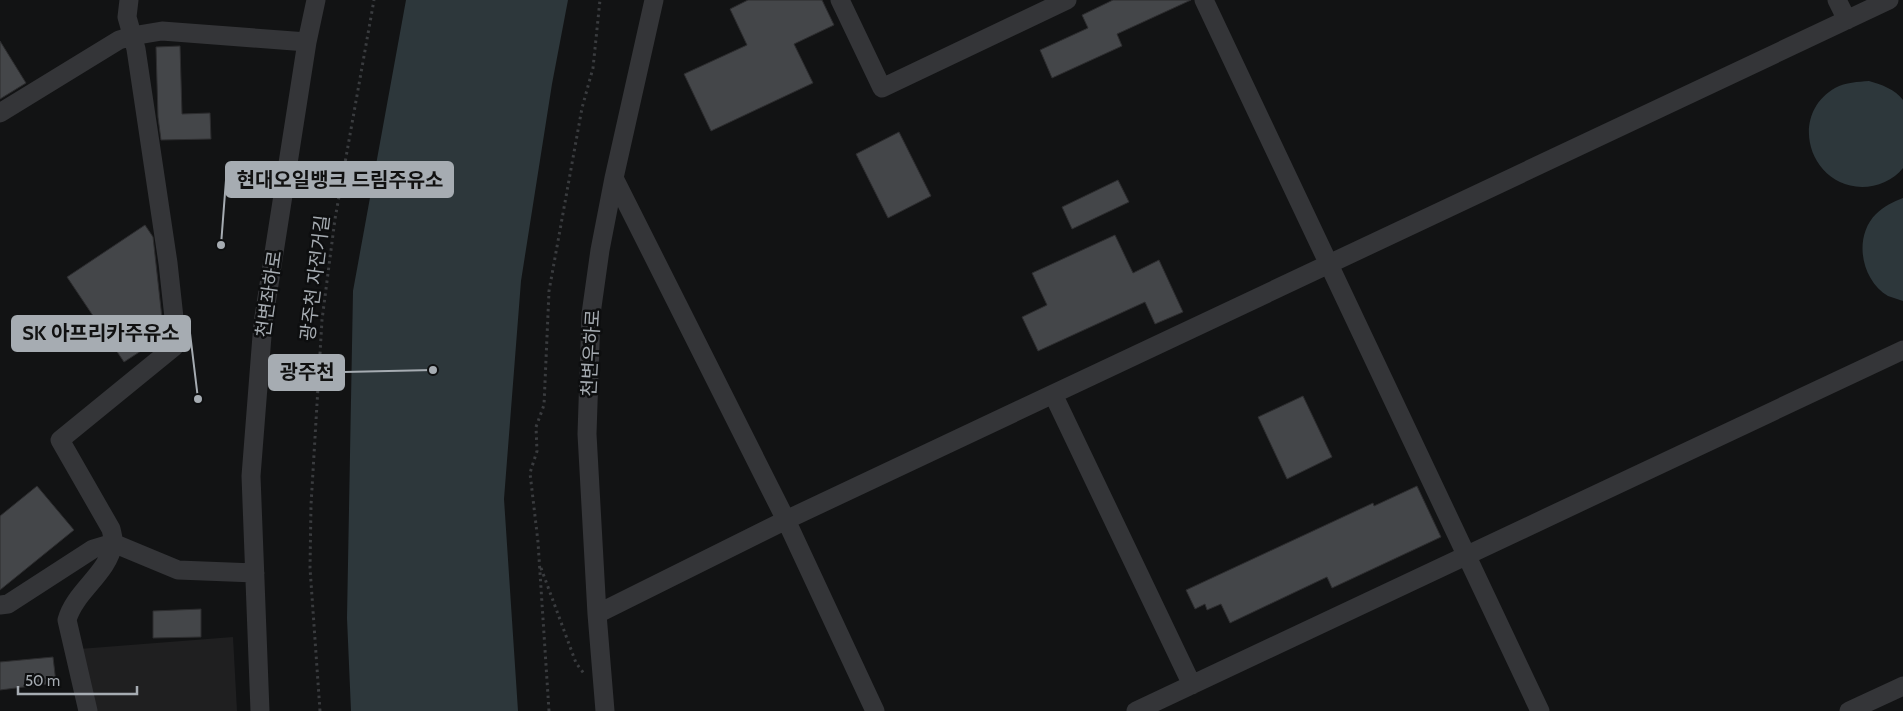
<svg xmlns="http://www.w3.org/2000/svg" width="1903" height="711" font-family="Cabin,'Noto Sans KR',sans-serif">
	<rect width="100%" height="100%" fill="#121314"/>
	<path fill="#1f1f20" d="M233 637 237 711H95L79 649Z"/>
	<path fill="#2d373b" d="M406 0H568L552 84 521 281 504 499 518 711H351L347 618 353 291Z
		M1869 81C1882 85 1895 89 1903 100V168C1894 180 1877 187 1862 187 1809 186 1788 115 1835 88 1846 82 1858 82 1869 81Z
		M1903 198V301C1898 299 1893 298 1888 296 1861 280 1853 237 1876 214 1884 206 1893 202 1903 198Z"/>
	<path fill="#444649" stroke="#2d2d2f" d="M748 0H822L834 25 794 44 813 83 711 131 684 74 747 45 730 9Z
		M1113 0H1191L1117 34 1122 46 1052 78 1040 50 1088 28 1082 15Z
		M0 41 26 83 0 99Z
		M180 46 182 114 210 113 211 139 161 140 158 117 156 47Z
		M899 132 931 196 888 218 856 154Z
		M1118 180 1129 202 1072 229 1062 207Z
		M145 225 153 237 164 336 124 362 67 277Z
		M1115 235 1133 273 1159 260 1183 312 1155 324 1145 302 1038 351 1022 317 1047 305 1032 273Z
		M1303 396 1332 457 1287 479 1258 417Z
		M37 486 74 530 0 590V516Z
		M1417 486 1441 537 1332 588 1327 577 1230 623 1221 604 1207 610 1205 604 1195 609 1186 590 1373 503 1374 506Z
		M201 609V637L153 638V611Z
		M53 657 56 683 0 690V662Z"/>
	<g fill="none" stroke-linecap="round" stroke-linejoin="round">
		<path stroke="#3a3c3f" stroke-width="3" stroke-dasharray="2.5 4" stroke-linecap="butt" d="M541 568 576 663 585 675
			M320 711 310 568 311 505 322 320 335 219 374 0
			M549 711 538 542 530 473 537 451 536 427 544 405 549 291 582 108 593 68 600 0"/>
		<path stroke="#343538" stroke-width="19" d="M840 0 882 88 1067 0
			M1204 0 1540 711
			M1837 0 1847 20
			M0 113 119 40 132 36 162 31 307 42
			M614 178 786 520 875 711
			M1053 394 1192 685
			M0 605 8 604 93 549 113 543 178 570 255 573
			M597 614 786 520 1889 0
			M88 711 67 620C75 591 108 574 113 544 114 539 112 534 111 529L60 440 174 347 176 336 168 263 136 49 127 17 129 0
			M260 711 251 476 263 323 307 42 316 0
			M605 711 597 614 587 434 591 314 600 250 614 178 654 0
			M1136 711 1903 350
			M1849 711 1903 686"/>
	</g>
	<g text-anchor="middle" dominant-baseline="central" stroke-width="5" stroke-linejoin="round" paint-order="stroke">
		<g font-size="19" fill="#a6acb2" stroke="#0d0e0f">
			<text transform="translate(315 278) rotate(-83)">광주천 자전거길</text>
			<text transform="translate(269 294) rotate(-82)">천변좌하로</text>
			<text transform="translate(591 353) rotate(-87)">천변우하로</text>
		</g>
	</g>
	<path fill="none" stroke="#a6acb2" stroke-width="2" d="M221 245L226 180M198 399L190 333M433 370L344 372"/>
	<g fill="#a6acb2" stroke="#0d0e0f" stroke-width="2">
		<circle cx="221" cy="245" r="5"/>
		<circle cx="198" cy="399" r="5"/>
		<circle cx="433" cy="370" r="5"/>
	</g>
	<g fill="#a6acb2" stroke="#a6acb2" stroke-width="2">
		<rect x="226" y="162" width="227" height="35" rx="5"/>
		<rect x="12" y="316" width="178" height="35" rx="5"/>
		<rect x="269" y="355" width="75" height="35" rx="5"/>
	</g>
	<g font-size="20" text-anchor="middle" font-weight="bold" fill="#111">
		<text x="340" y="187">현대오일뱅크 드림주유소</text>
		<text x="101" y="340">SK 아프리카주유소</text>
		<text x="307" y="379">광주천</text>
	</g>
	<path d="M18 686v8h119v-8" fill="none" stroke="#a6acb2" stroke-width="2.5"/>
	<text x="25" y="686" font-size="15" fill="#a6acb2" stroke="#0d0e0f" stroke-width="4" paint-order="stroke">50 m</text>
</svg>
